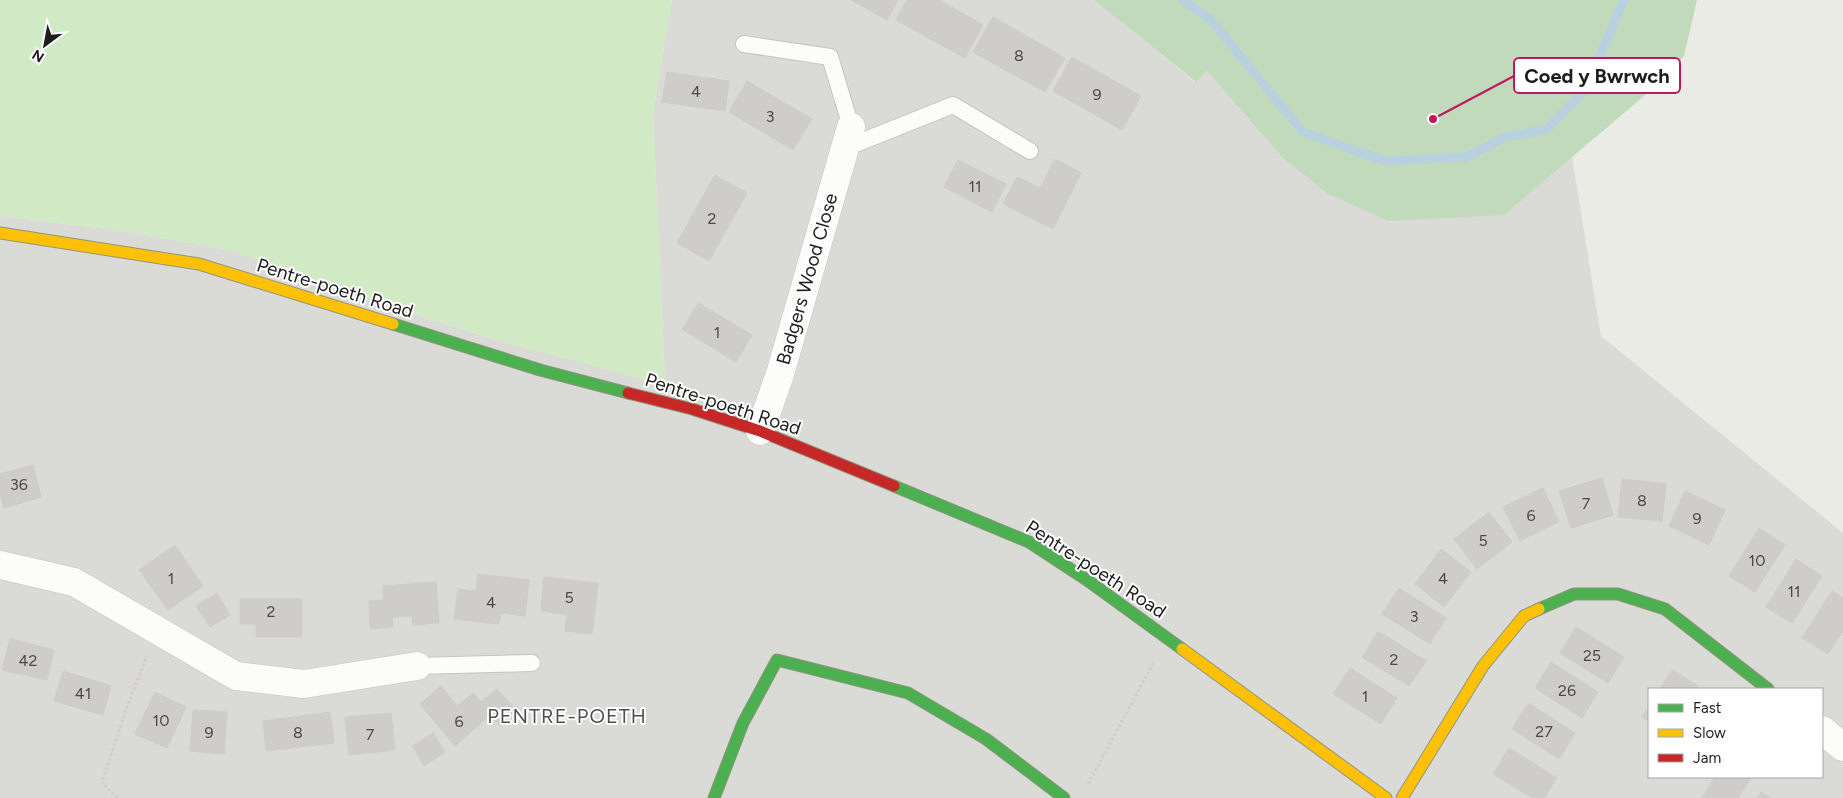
<svg xmlns="http://www.w3.org/2000/svg" width="1843" height="798" font-family="Figtree,sans-serif">
	<rect width="100%" height="100%" fill="#ebebe6"/>
	<path fill="#dadad7" fill-rule="evenodd" d="M672 0H1094L1195 82 1207 71 1282 157 1503 215 1572 157 1601 336 1843 533V798H0V216L123 231 235 251 298 277 496 340 665 384 653 113ZM1649 689H1822V777H1649Z"/>
	<path fill="#d2e9c5" d="M0 0H672L653 113 665 385 496 340 298 277 235 251 123 231 0 216Z"/>
	<path fill="#c1dabc" d="M1094 0H1697L1684 56 1664 79 1504 215 1388 221 1327 193 1282 157 1207 71 1196 82Z"/>
	<g fill="none" stroke-linecap="round" stroke-linejoin="round">
		<path stroke="#b9d1de" stroke-width="9" d="M1183 0 1211 20 1303 132 1385 161 1467 157 1505 137 1547 129 1585 90 1624 0"/>
	</g>
	<path fill="#cecdc9" stroke="#ceccc7" d="M851 0H898L887 20Z
		M907 0H939L983 25 965 58 896 20Z
		M993 17 1065 58 1045 92 973 52Z
		M1072 57 1141 96 1122 130 1053 91Z
		M667 72 729 81 725 111 662 102Z
		M747 81 812 119 793 150 729 112Z
		M1055 159 1081 173 1053 229 1003 204 1017 177 1040 188Z
		M958 160 1006 184 992 212 944 187Z
		M715 175 747 193 709 261 677 243Z
		M698 303 752 335 736 362 682 329Z
		M33 465 41 497 4 508 0 493V474Z
		M1602 478 1613 515 1571 528 1559 491Z
		M1622 479 1666 484 1662 521 1618 517Z
		M1543 488 1559 522 1520 541 1503 507Z
		M1685 491 1725 510 1709 545 1669 526Z
		M1489 512 1512 542 1477 569 1454 539Z
		M1759 528 1785 545 1755 592 1729 576Z
		M175 545 203 586 168 610 139 570Z
		M1441 549 1471 572 1444 607 1415 584Z
		M1796 559 1822 576 1792 623 1766 607Z
		M478 574 529 580 525 616 501 613 499 624 454 619 458 589 476 591Z
		M544 577 598 583 592 634 565 631 567 615 541 611Z
		M436 582 439 623 413 625 412 616 392 617 393 627 370 629 369 601 384 600 383 586Z
		M1399 588 1446 618 1430 644 1382 614Z
		M1832 591 1843 598V631L1828 654 1802 638Z
		M217 593 230 615 210 627 196 606Z
		M240 599H302V637H256V624H240Z
		M1576 627 1624 657 1608 683 1560 653Z
		M1378 631 1426 661 1409 686 1362 657Z
		M10 639 54 650 47 680 2 670Z
		M1551 662 1598 692 1582 718 1535 688Z
		M1350 668 1397 698 1381 724 1333 694Z
		M1672 670 1698 686 1696 689H1660Z
		M63 671 111 686 103 715 54 701Z
		M441 686 457 706 473 693 481 702 497 689 518 712 501 727 490 715 455 746 420 704Z
		M155 692 186 707 167 748 135 734Z
		M1528 703 1575 733 1559 759 1512 729Z
		M1649 706V721L1642 717Z
		M193 710 227 712 224 754 190 751Z
		M330 712 334 743 266 751 263 721Z
		M391 713 395 750 349 755 345 717Z
		M433 733 445 752 424 766 412 746Z
		M1509 748 1557 778 1544 798H1532L1493 774Z
		M1715 777H1752L1738 798H1702Z
		M1761 792 1771 798H1757Z"/>
	<g fill="none" stroke-linecap="round" stroke-linejoin="round">
		<defs>
			<path id="lane" d="M744 44 830 57 851 127
				M843 149 953 105 1030 151
				M417 666 532 663"/>
			<path id="street" d="M760 431 780 374 851 127
				M0 565 74 582 236 676 304 684 417 666
				M1822 730 1843 747"/>
			<path id="fast" d="M393 324 540 370 628 393
				M894 486 1029 542 1087 580 1182 649
				M1539 609 1574 594H1618L1665 609 1768 689
				M714 798 743 723 777 660 908 693 986 739 1064 798"/>
			<path id="slow" d="M0 233 199 264 393 324
				M1182 649 1386 798
				M1402 798 1483 666 1524 616 1539 609"/>
			<path id="jam" d="M628 393 692 409 760 431 894 486"/>
		</defs>
		<use href="#lane" stroke="#c4c4c2" stroke-width="18"/>
		<use href="#street" stroke="#c4c4c2" stroke-width="29"/>
		<use href="#fast" stroke="#8f957e" stroke-width="13"/>
		<use href="#slow" stroke="#8f957e" stroke-width="13"/>
		<use href="#jam" stroke="#8f957e" stroke-width="13"/>
		<path stroke="#d6cac5" stroke-width="3" stroke-dasharray="2.5 2.5" stroke-linecap="butt" d="M1088 784 1154 662
			M117 798 102 783 126 709 147 656"/>
		<use href="#lane" stroke="#fcfcfb" stroke-width="16"/>
		<use href="#street" stroke="#fcfcfb" stroke-width="28"/>
		<use href="#fast" stroke="#4caf50" stroke-width="11"/>
		<use href="#slow" stroke="#ffc107" stroke-width="11"/>
		<use href="#jam" stroke="#c62828" stroke-width="11"/>
	</g>
	<g text-anchor="middle" dominant-baseline="central" stroke-width="4" stroke-linejoin="round" paint-order="stroke">
		<g font-size="16" fill="#494948">
			<text x="1019" y="55">8</text>
			<text x="696" y="91">4</text>
			<text x="1097" y="94">9</text>
			<text x="770" y="116">3</text>
			<text x="975" y="186">11</text>
			<text x="712" y="218">2</text>
			<text x="717" y="332">1</text>
			<text x="19" y="484">36</text>
			<text x="1642" y="500">8</text>
			<text x="1586" y="503">7</text>
			<text x="1531" y="515">6</text>
			<text x="1697" y="518">9</text>
			<text x="1483" y="540">5</text>
			<text x="1757" y="560">10</text>
			<text x="171" y="578">1</text>
			<text x="1443" y="578">4</text>
			<text x="1794" y="591">11</text>
			<text x="569" y="597">5</text>
			<text x="491" y="602">4</text>
			<text x="271" y="611">2</text>
			<text x="1414" y="616">3</text>
			<text x="1592" y="655">25</text>
			<text x="1394" y="659">2</text>
			<text x="28" y="660">42</text>
			<text x="1567" y="690">26</text>
			<text x="83" y="693">41</text>
			<text x="1365" y="696">1</text>
			<text x="161" y="720">10</text>
			<text x="459" y="721">6</text>
			<text x="1544" y="731">27</text>
			<text x="209" y="732">9</text>
			<text x="298" y="732">8</text>
			<text x="370" y="734">7</text>
		</g>
		<g font-size="19" fill="#1d1d1d" stroke="#fff">
			<text transform="translate(807 279) rotate(-74)">Badgers Wood Close</text>
			<text transform="translate(335 288) rotate(17)">Pentre-poeth Road</text>
			<text transform="translate(723 404) rotate(18)">Pentre-poeth Road</text>
			<text transform="translate(1096 569) rotate(33)">Pentre-poeth Road</text>
		</g>
		<g font-size="20" letter-spacing="1" fill="#505050" stroke="#fff">
			<text x="567" y="716">PENTRE-POETH</text>
		</g>
	</g>
	<path fill="none" stroke="#c2185b" stroke-width="2" d="M1433 119L1514 76"/>
	<circle fill="#c2185b" stroke="#fff" stroke-width="2" cx="1433" cy="119" r="5"/>
	<rect fill="#fff" stroke="#c2185b" stroke-width="2" x="1514" y="58" width="166" height="35" rx="5"/>
	<g font-size="20" text-anchor="middle" font-weight="bold" fill="#1d1d1d">
		<text x="1597" y="83">Coed y Bwrwch</text>
	</g>
	<rect x="1648" y="688" width="175" height="90" fill="#ffffff" stroke="#a5a5a5"/>
	<rect x="1658" y="704" width="25" height="8" fill="#4caf50" stroke="#a5a5a5"/>
	<text x="1693" y="713" font-size="15" fill="#1d1d1d">Fast</text>
	<rect x="1658" y="729" width="25" height="8" fill="#ffc107" stroke="#a5a5a5"/>
	<text x="1693" y="738" font-size="15" fill="#1d1d1d">Slow</text>
	<rect x="1658" y="754" width="25" height="8" fill="#c62828" stroke="#a5a5a5"/>
	<text x="1693" y="763" font-size="15" fill="#1d1d1d">Jam</text>
	<g transform="translate(45 45) rotate(212)" stroke="#ffffff" stroke-width="4" paint-order="stroke">
	<path d="M0-4L9 19L0 12L-9 19Z" fill="#1d1d1d"/>
	<text y="-8" font-size="14" font-weight="bold" text-anchor="middle" fill="#1d1d1d">N</text>
	</g>
</svg>
